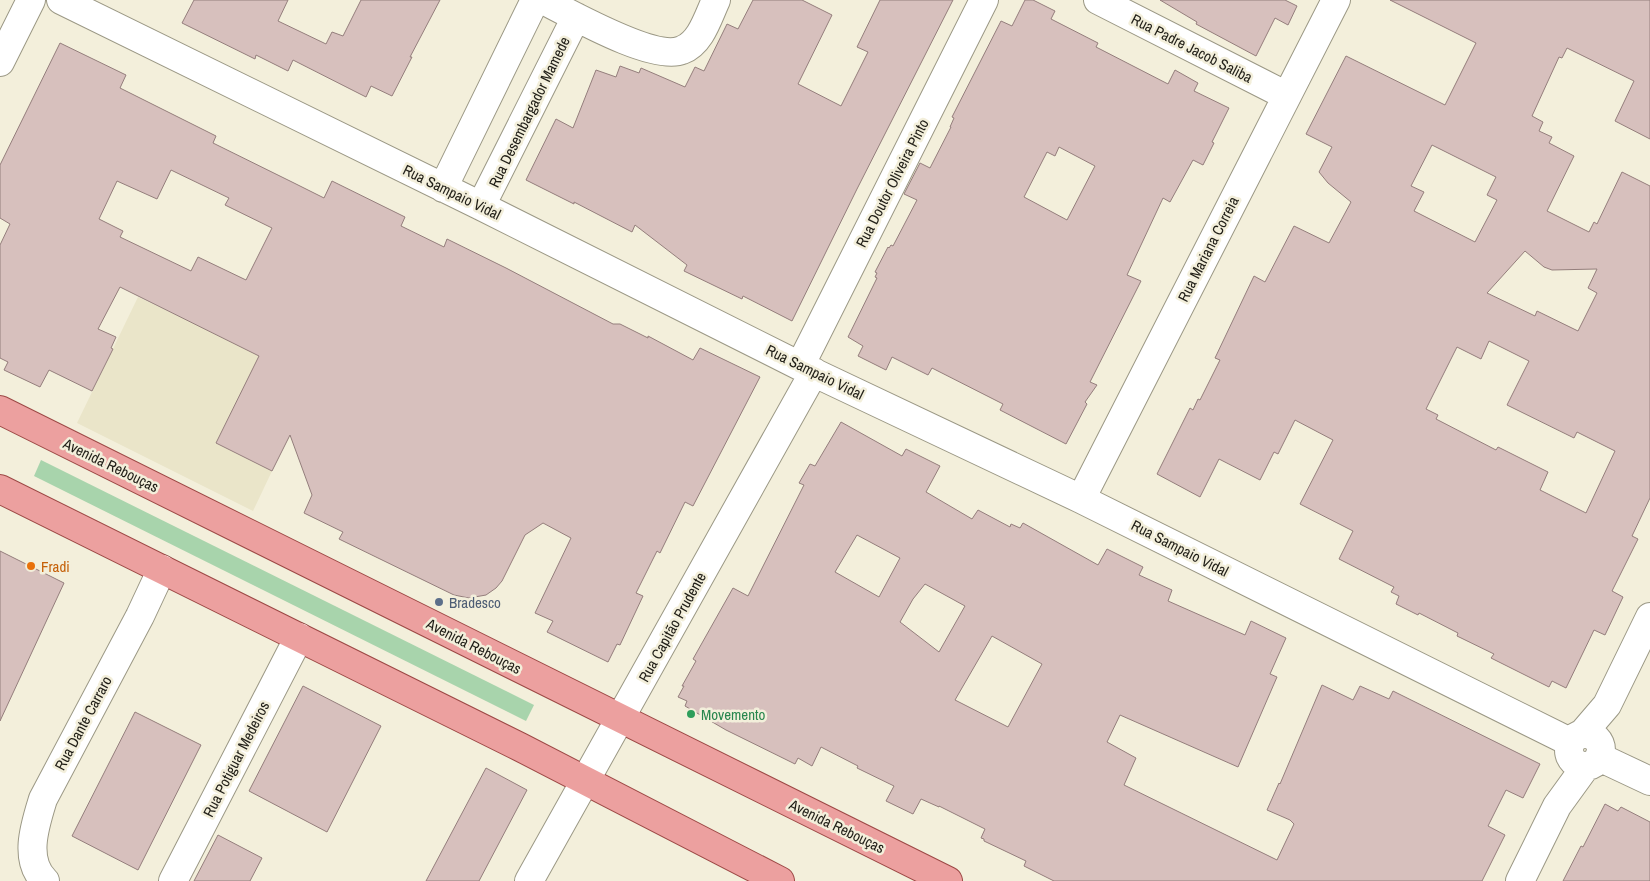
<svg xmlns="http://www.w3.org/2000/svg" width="1650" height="881" font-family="'Archivo Narrow',sans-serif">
	<rect width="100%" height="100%" fill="#f3efdb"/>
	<path fill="#eae5c9" d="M138 297 224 338 264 346 216 443 272 471 253 511 77 423Z"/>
	<path fill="#a8d4ac" d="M41 460 534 705 526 721 34 476Z"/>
	<path fill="#d7c0bd" stroke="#947e7c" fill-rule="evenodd" d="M194 0H288L278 21 326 44 332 32 343 36 361 0H440L410 57H412L392 96 371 86 366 97 293 60 288 71 256 55 255 59 182 23Z
		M753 0H802L832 15 798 84 841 106 868 52 857 47 880 0H953L857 189 792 321 743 296 742 299 684 271 687 265 635 225 632 232 574 202V204L526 180 556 119 573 128 596 70 616 77 620 66 639 73 641 68 685 87 695 67 704 71 727 24 738 29Z
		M1025 0H1033L1055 11 1051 19 1098 43 1096 47 1168 84 1175 70 1198 83 1194 91 1229 108 1212 142 1214 143 1203 165 1193 160 1170 202 1163 198 1127 275 1141 281 1090 382 1097 385 1085 402 1087 404 1066 444 1000 410 1003 404 932 368 928 375 892 357 886 370 858 356 863 346 848 337 877 278 875 277 877 273 875 272 888 247 889 248 891 245 893 246 917 200 904 194 920 163 930 168 951 127H950L954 118 952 117 1001 21 1012 26ZM1059 147 1095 166 1067 220 1024 197 1047 152 1055 156Z
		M1160 0H1285L1297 6 1288 25 1275 18 1256 56 1196 24 1197 22Z
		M1390 0H1650V139L1615 121 1634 81 1567 48 1562 58 1559 57 1532 116 1543 122 1539 131 1552 137 1549 143 1574 156 1547 211 1589 232 1594 222 1597 224 1622 172 1650 186V498L1632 536 1638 539 1612 591 1623 597 1605 635 1594 630 1566 688 1552 681 1549 687 1491 658 1494 654 1457 636 1458 633 1419 613 1418 615 1396 604 1399 596 1391 592 1394 587 1339 559 1353 531 1300 504 1333 440 1295 420 1278 454 1274 452 1260 480 1219 459 1200 497 1157 474 1190 408 1193 410 1198 399 1200 400 1220 360 1215 358 1254 276 1265 282 1294 226 1329 243 1351 202 1328 183 1319 172 1332 147 1306 134 1346 56 1445 105 1476 43ZM1432 145 1496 177 1487 195 1497 200 1475 242 1414 211 1424 192 1411 186ZM1525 251 1544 267 1552 270 1597 269 1588 288 1597 293 1578 331 1537 311 1535 316 1487 293ZM1489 341 1529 361 1507 405 1574 438 1577 432 1615 451 1586 513 1540 490 1548 472 1498 447 1496 450 1436 419 1438 415 1426 409 1457 347 1481 359Z
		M60 43 126 75 120 88 216 136 213 143 294 183 324 198 332 181 405 217 401 226 444 247 447 239 506 268 613 324H620L648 338V336L693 360 700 348 760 377 693 506 685 502 660 553 657 551 636 593 643 596 620 645 617 644 608 662 547 632 553 621 535 613 571 538 543 523 525 535 502 581 496 588 486 595 469 598 454 595 339 539 343 532 304 513 312 495 290 435 272 471 216 443 259 356 120 287 98 329 116 337 111 348 113 349 92 391 49 370 40 387 4 370 8 362 0 358V245L10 224 0 218V165ZM171 170 229 198 225 205 272 228 246 280 198 257 191 271 120 237 123 231 99 219 117 181 157 199Z
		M841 422 902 456 906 449 940 466 926 492 972 519 978 510 1010 527 1011 524 1020 528 1023 523 1098 565 1107 549 1143 567 1139 575 1172 590 1168 601 1245 635 1251 621 1286 638 1270 674 1277 677 1238 767 1120 715 1107 742 1136 758 1124 785 1277 860 1294 824 1290 820 1267 810 1279 783 1280 784 1322 685 1353 700 1360 686 1389 699 1393 691 1540 764 1523 798 1506 790 1488 826 1505 835 1482 881H1054L1024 866 1026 861 984 841V839L981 838 985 829 939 806V807L921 799 913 814 886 801 894 786 857 768 858 766 821 747 812 766 798 758 795 764 726 730 685 706 687 701 678 697 684 686H682L696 661 693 659 733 588 748 596 804 485 799 483 810 464 815 466ZM857 535 900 558 879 597 835 572ZM925 584 965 606 939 652 900 622 913 599ZM992 636 1042 664 1008 727 955 700Z
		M0 551 64 583 0 721Z
		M303 686 381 726 327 832 249 791Z
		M135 712 201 745 138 870 72 836Z
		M486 768 527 790 479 881H426Z
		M1605 804 1618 811 1621 807 1650 822V881H1563L1581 846 1583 847Z
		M218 835 262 858 250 881H194Z"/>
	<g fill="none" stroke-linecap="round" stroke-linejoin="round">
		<defs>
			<path id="minor" d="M61 0 481 206 800 366 1081 499 1570 742
				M543 0C571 14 654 62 682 50 701 43 708 17 716 0
				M1098 0 1287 96
				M0 62 31 0
				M443 188 535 0
				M481 206 576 17
				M800 366 984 0
				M1081 499 1336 0
				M1583 733 1607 705 1650 617
				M1569 750a16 16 0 1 1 32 0a16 16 0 1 1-32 0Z
				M1599 757 1650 781
				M45 881C23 860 35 825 43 799L140 616 162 569
				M173 881 299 637
				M529 881 814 372
				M1520 881 1557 806 1586 766"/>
			<path id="major" d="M0 410 948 881
				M0 489 520 747 780 881"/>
		</defs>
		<use href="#minor" stroke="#9b9885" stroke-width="30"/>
		<use href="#major" stroke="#9d4946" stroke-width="30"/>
		<use href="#minor" stroke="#fff" stroke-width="28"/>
		<use href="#major" stroke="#eca09f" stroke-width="28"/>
	</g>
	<circle fill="#e8710a" stroke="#f3efdb" stroke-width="2" cx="31" cy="566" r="5"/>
	<circle fill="#5c6f8a" stroke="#f3efdb" stroke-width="2" cx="439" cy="602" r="5"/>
	<circle fill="#2e9e5b" stroke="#f3efdb" stroke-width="2" cx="691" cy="714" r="5"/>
	<g text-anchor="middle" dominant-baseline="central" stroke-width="5" stroke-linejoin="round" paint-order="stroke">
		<g font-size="15" fill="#201e17" stroke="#f3efdb">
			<text transform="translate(1192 48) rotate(27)">Rua Padre Jacob Saliba</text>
			<text transform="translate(529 112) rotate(-64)">Rua Desembargador Mamede</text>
			<text transform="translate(892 183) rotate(-63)">Rua Doutor Oliveira Pinto</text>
			<text transform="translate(452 192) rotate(26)">Rua Sampaio Vidal</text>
			<text transform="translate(1208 249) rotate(-63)">Rua Mariana Correia</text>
			<text transform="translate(815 372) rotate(26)">Rua Sampaio Vidal</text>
			<text transform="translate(111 465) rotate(26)">Avenida Rebouças</text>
			<text transform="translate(1180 548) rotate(27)">Rua Sampaio Vidal</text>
			<text transform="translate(672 627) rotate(-61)">Rua Capitão Prudente</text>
			<text transform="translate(474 646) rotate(27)">Avenida Rebouças</text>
			<text transform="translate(83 723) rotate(-62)">Rua Dante Carraro</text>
			<text transform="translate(236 759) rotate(-63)">Rua Potiguar Medeiros</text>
			<text transform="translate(837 826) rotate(26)">Avenida Rebouças</text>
		</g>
		<g font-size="15" fill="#c56008" stroke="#f3efdb" text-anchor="start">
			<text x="41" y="566">Fradi</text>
		</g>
		<g font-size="15" fill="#4e5e75" stroke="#f3efdb" text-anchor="start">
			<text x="449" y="602">Bradesco</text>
		</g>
		<g font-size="15" fill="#27864d" stroke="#f3efdb" text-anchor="start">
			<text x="701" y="714">Movemento</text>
		</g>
	</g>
</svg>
